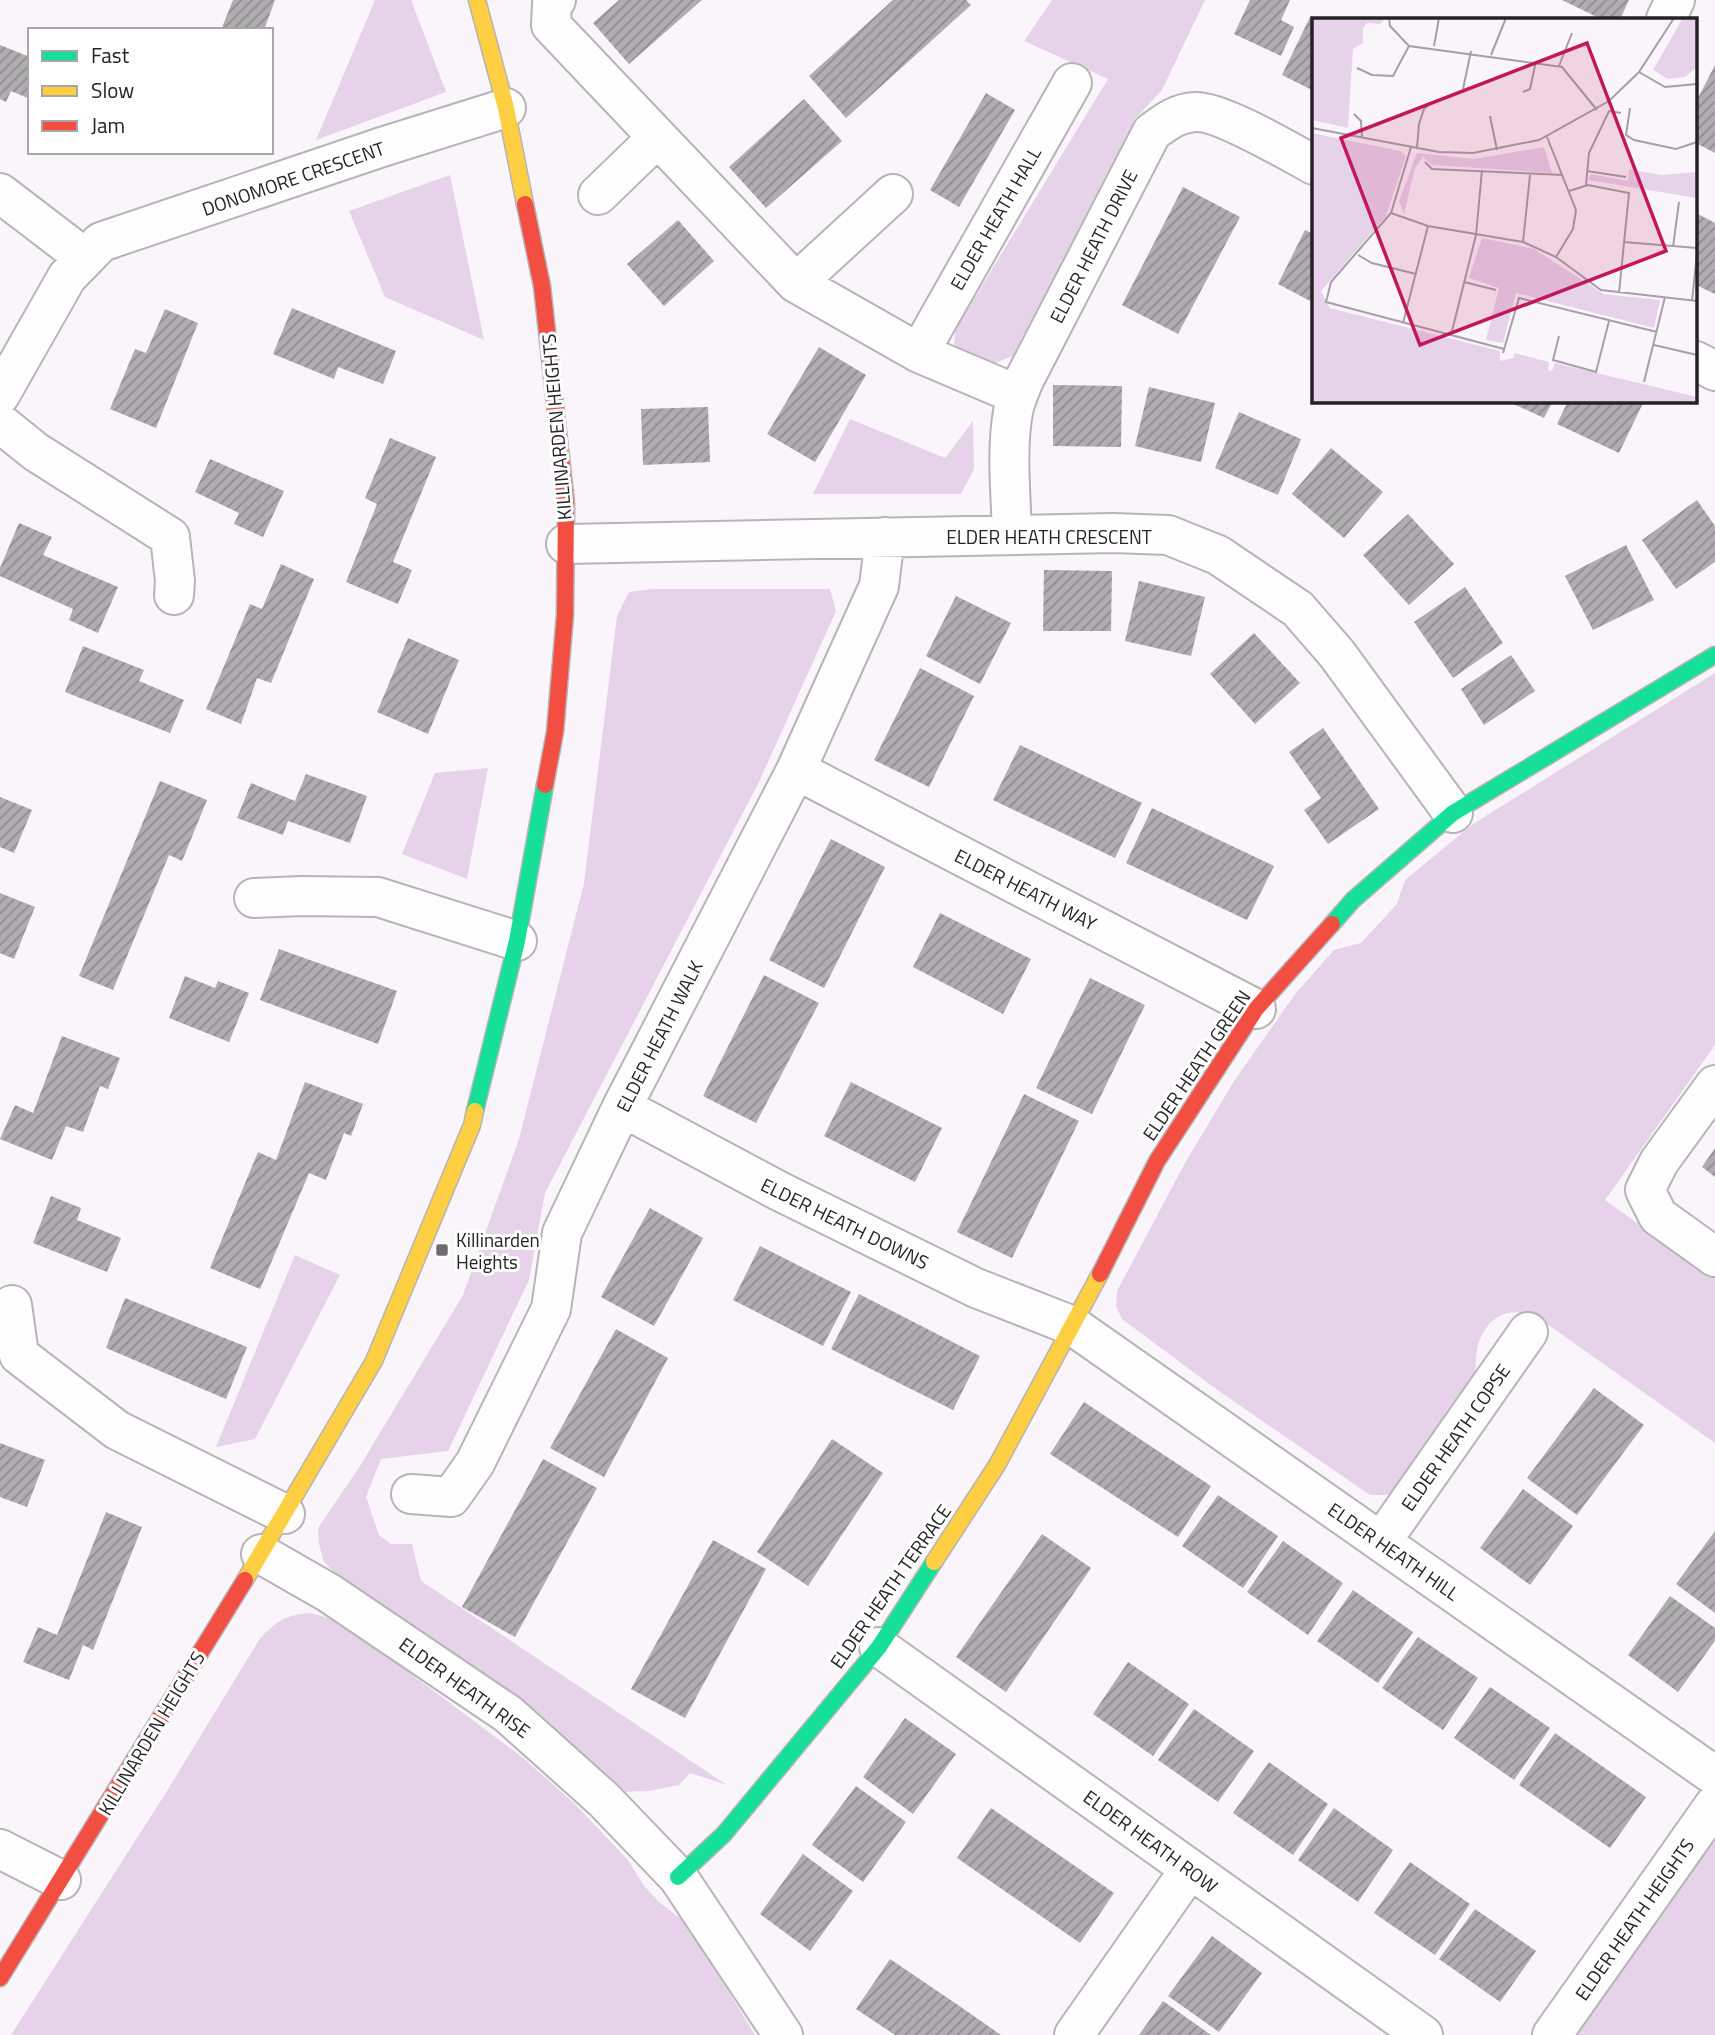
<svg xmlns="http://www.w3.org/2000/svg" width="1715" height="2035" font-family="'Titillium Web',sans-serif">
	<defs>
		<pattern id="building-hatch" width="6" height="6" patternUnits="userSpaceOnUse" patternTransform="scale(1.75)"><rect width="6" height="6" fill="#b0adb0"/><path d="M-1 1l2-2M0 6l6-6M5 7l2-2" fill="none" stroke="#8f8c8f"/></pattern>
	</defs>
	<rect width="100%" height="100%" fill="#f9f5fa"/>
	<path fill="#e6d3ea" d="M375 0H411L446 92 316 140Z
		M1052 0H1205L1162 90 1135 119 1013 356 990 365 954 351 955 330 1108 79 1024 41Z
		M450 175 484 340 385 297 349 211Z
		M850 419 945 458 973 421 974 469 961 494H813Z
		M652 589H830L836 611 759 782 545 1193 529 1280 448 1451 381 1459 366 1497 379 1535 391 1544H412L421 1581 727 1785 690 1773 679 1785 649 1791 619 1792 426 1636 337 1575 324 1562 319 1544 318 1528 360 1466 463 1295 519 1139 584 883 617 616 629 592Z
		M1715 673V1045L1605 1200 1715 1279V1443L1543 1321C1536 1319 1529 1314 1522 1313 1498 1308 1481 1328 1477 1350 1475 1362 1477 1371 1472 1382L1401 1483 1388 1495H1370L1216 1389 1122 1319 1116 1306 1117 1291 1185 1163 1234 1081 1296 993 1334 950 1361 943 1397 904 1405 880 1473 824Z
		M488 768 467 879 402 854 435 773Z
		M295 1255 340 1275 255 1439 216 1447Z
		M311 1613 328 1618 383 1653 522 1757 575 1804 628 1860 644 1886 660 1903 687 1923 755 2035H11L167 1791 259 1640C274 1622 288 1614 311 1613Z
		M1715 1833V2035H1571Z"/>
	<path fill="url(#building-hatch)" d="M233 0H275L264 30H221Z
		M619 0H702L629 64 593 23Z
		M893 0H966L971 5 846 118 809 76Z
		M1250 0H1290L1281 20 1294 27 1281 56 1234 34Z
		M1562 0H1629L1620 19H1601Z
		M1310 17 1314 19V91L1282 75Z
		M0 45 30 57V99L11 91 6 102 0 99Z
		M1715 65V153L1696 143V102Z
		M986 93 1015 110 959 207 930 190Z
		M804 99 842 141 766 208 729 167Z
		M1183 187 1240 217 1178 334 1122 305Z
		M1696 213 1715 223V294L1696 285Z
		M678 220 714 261 664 306 627 264Z
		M1305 230 1314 234V303L1278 284Z
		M292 308 396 351 383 384 338 367 334 379 273 354Z
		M165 309 198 323 156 428 110 409 135 349 146 353Z
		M819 347 866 375 815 462 767 434Z
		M1053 385 1122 386 1121 447 1053 446Z
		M1149 387 1215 403 1201 462 1135 446Z
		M1507 401H1553L1544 418Z
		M1568 401H1644L1619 453 1557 424Z
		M708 407 710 462 643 465 641 409Z
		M1239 412 1301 439 1278 495 1215 468Z
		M390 438 436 457 393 562 412 570 398 604 346 582 377 504 365 498Z
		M1331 448 1383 492 1344 538 1292 494Z
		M210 459 284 491 263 537 234 524 239 513 195 492Z
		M1697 500 1715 526V562L1676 589 1642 540Z
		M1408 514 1454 564 1409 605 1363 555Z
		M19 523 52 537 43 555 118 587 98 633 69 620 73 609 0 576V568Z
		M1626 545 1654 600 1593 630 1565 576Z
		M281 564 314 579 271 683 257 678 241 724 206 709 250 604 262 609Z
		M1044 570 1112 571 1111 631H1043Z
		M1139 581 1205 597 1191 656 1125 641Z
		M1465 587 1503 643 1453 678 1414 622Z
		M956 596 1011 623 980 684 926 656Z
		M1254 633 1300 683 1255 724 1210 674Z
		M408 638 459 660 428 734 377 712Z
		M83 646 144 670 139 681 184 700 170 733 65 692Z
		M1511 655 1535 691 1484 725 1461 689Z
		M920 668 974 696 929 787 874 760Z
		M1323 728 1379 809 1328 844 1304 810 1321 798 1289 752Z
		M1020 745 1142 803 1115 858 993 800Z
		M306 774 367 796 350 843 288 821 283 835 237 818 251 783 295 801Z
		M160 781 207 800 182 861 169 855 113 990 79 976Z
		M0 797 32 810 14 853 0 847Z
		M1152 808 1274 866 1247 920 1126 863Z
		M831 839 885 867 824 988 769 960Z
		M0 893 35 907 14 959 0 953Z
		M940 913 1031 959 1003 1014 913 967Z
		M279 949 397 991 378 1044 260 1000Z
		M764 975 819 1003 756 1123 703 1096Z
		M185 976 215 988 218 981 249 993 229 1042 169 1018Z
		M1090 978 1145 1005 1092 1114 1036 1088Z
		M62 1036 120 1058 108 1089 100 1086 83 1132 66 1126 52 1160 0 1139 15 1105 33 1113Z
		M305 1082 363 1104 351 1136 344 1133 326 1180 309 1173 260 1289 210 1268 258 1152 276 1160Z
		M851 1082 942 1128 915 1182 824 1136Z
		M1024 1094 1079 1121 1012 1258 957 1232Z
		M1715 1148V1177L1702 1167Z
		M51 1196 81 1208 77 1220 121 1238 107 1272 33 1243Z
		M650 1208 703 1238 654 1326 601 1297Z
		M760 1246 851 1292 823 1346 733 1300Z
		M859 1294 980 1356 953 1410 831 1349Z
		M125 1298 247 1347 226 1399 106 1348Z
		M616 1329 668 1358 604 1477 550 1448Z
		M1594 1388 1644 1425 1577 1515 1527 1478Z
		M1084 1402 1211 1486 1178 1537 1050 1454Z
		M832 1439 883 1473 808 1586 757 1552Z
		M0 1443 45 1460 27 1507 0 1497Z
		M543 1459 597 1488 515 1637 462 1607Z
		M1523 1489 1573 1526 1530 1585 1480 1548Z
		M1218 1495 1278 1536 1243 1588 1182 1546Z
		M106 1512 142 1527 93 1650 83 1645 69 1680 23 1662 38 1627 57 1635Z
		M1715 1531V1613L1676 1584Z
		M1042 1534 1091 1568 1006 1692 956 1657Z
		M713 1540 766 1569 685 1718 631 1689Z
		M1283 1541 1343 1583 1308 1635 1247 1592Z
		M1353 1590 1413 1632 1378 1683 1317 1641Z
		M1670 1596 1715 1628V1641L1678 1692 1628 1655Z
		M1418 1637 1478 1678 1443 1730 1382 1688Z
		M1128 1662 1189 1704 1153 1756 1093 1714Z
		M1490 1687 1550 1728 1514 1780 1454 1738Z
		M1194 1709 1254 1751 1218 1802 1158 1760Z
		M905 1718 956 1754 913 1814 863 1777Z
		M1555 1733 1646 1797 1610 1848 1519 1785Z
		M1269 1762 1328 1804 1293 1855 1233 1813Z
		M856 1786 906 1822 863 1882 812 1845Z
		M991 1808 1114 1893 1080 1943 957 1858Z
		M1334 1808 1393 1850 1358 1902 1298 1860Z
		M803 1854 853 1891 810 1951 760 1914Z
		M1410 1862 1470 1904 1435 1955 1374 1913Z
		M1475 1909 1536 1951 1500 2002 1439 1959Z
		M1212 1936 1262 1973 1219 2032 1168 1996Z
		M890 1959 955 2003 1001 2035H895L856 2009Z
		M1163 2001 1211 2035H1139Z"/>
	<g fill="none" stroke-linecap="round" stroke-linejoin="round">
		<defs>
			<path id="street" d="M556 0 552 4 551 25 796 283 919 353 1018 395
				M1666 19 1675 0
				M0 193 85 258
				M598 195 657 138
				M796 283 893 194
				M919 353 1072 83
				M1696 361 1715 371
				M0 395 67 277 101 242 382 147 506 108
				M0 423 36 452 170 537 175 581 174 595
				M1012 535C1011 495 1006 451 1013 412 1015 401 1020 390 1024 380L1152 132C1166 122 1177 113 1195 112 1219 110 1290 152 1314 165
				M566 544 1113 533 1168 535 1218 555 1298 609 1337 654 1453 813
				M796 770 1256 1009
				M254 898 302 896 378 897 517 941
				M1715 1085 1659 1162 1645 1190 1658 1216 1715 1257
				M622 1107 779 1191 976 1288 1073 1326 1715 1776
				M12 1305 19 1355 117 1430 285 1514
				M411 1494 451 1497 475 1463 551 1309 562 1233 622 1107 796 770 879 586 885 537
				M1381 1542 1528 1332
				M261 1554 329 1593 508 1714 603 1799 678 1877 783 2035
				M879 1647 1423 2035
				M0 1849 61 1880
				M1074 2035 1190 1869
				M1552 2035 1715 1804"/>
			<path id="fast" d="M1332 924 1353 900 1453 813 1715 655
				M475 1111 517 941 545 785
				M678 1877 724 1834 879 1647 934 1562"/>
			<path id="slow" d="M477 0 506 108 525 204
				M934 1562 997 1465 1100 1274
				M245 1580 374 1361 472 1125 475 1111"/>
			<path id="jam" d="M525 204 542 286 566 504 565 615 555 732 545 785
				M1100 1274 1157 1161 1256 1009 1332 924
				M0 1978 245 1580"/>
		</defs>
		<use href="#street" stroke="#b7b4b7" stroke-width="42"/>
		<use href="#fast" stroke="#b7b4b7" stroke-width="19"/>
		<use href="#slow" stroke="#b7b4b7" stroke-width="19"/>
		<use href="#jam" stroke="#b7b4b7" stroke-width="19"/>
		<use href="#street" stroke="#fefefe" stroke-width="38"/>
		<use href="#fast" stroke="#16e098" stroke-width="16"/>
		<use href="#slow" stroke="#ffcf43" stroke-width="16"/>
		<use href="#jam" stroke="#f24e42" stroke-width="16"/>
	</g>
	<rect fill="#6f6c70" stroke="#fff" stroke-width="2.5" x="435" y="1243" width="14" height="14" rx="3.5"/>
	<g text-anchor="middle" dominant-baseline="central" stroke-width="6" stroke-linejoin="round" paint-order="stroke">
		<g font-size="19" fill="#242225" stroke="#fff">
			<text transform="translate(293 178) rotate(-19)">DONOMORE CRESCENT</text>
			<text transform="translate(995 218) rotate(-60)">ELDER HEATH HALL</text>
			<text transform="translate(1093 246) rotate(-63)">ELDER HEATH DRIVE</text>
			<text transform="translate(556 427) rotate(-95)">KILLINARDEN HEIGHTS</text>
			<text x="1049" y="536">ELDER HEATH CRESCENT</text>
			<text transform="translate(1026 889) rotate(27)">ELDER HEATH WAY</text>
			<text transform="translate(659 1036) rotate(-63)">ELDER HEATH WALK</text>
			<text transform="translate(1196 1065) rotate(-56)">ELDER HEATH GREEN</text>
			<text transform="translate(845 1223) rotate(26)">ELDER HEATH DOWNS</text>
			<text transform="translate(1455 1437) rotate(-55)">ELDER HEATH COPSE</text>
			<text transform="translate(1394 1551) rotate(35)">ELDER HEATH HILL</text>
			<text transform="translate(890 1586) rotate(-55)">ELDER HEATH TERRACE</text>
			<text transform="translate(465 1687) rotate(36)">ELDER HEATH RISE</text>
			<text transform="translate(151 1733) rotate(-59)">KILLINARDEN HEIGHTS</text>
			<text transform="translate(1151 1841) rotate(36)">ELDER HEATH ROW</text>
			<text transform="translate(1634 1919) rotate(-55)">ELDER HEATH HEIGHTS</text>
		</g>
		<g font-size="19" fill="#242225" stroke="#fff" text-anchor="start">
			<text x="456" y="1239">Killinarden<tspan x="456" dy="22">Heights</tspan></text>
		</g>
	</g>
	<g transform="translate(1312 18)">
		<rect width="385" height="385" fill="#f9f5fa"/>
		<path d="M371 0H385L384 50 373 59 356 61 341 52ZM0 115 88 133 94 138 74 198 9 273 18 290 188 333V343L201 340 203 335 237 344 236 352 240 353 243 345 385 379V385H17L0 319ZM232 129 240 155 120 147 111 139 103 150 92 196 87 183 105 135 161 141ZM317 151 349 157 385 154V180L276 162 279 156 316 163ZM170 220 222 231 292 276 348 282 342 310 204 275 191 325 174 322 187 270 157 260Z" fill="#e6d3ea"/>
		<path d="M0 0H74L68 6 55 5 51 10V25L41 31 36 110 0 102ZM0 319 28 323 17 385H0Z" fill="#e6d3ea"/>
		<path fill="none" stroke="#a4a1a5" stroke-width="2" d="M77 0 78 8 97 28 250 49 285 92M122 28 127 0M179 37 194 0M247 48 260 15M45 50 60 57 81 58 97 28M327 54 353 69 385 66M151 71 159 33M211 74 218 71 224 43M318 90 314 117 322 122 364 131 385 124M42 96 49 103 50 120M178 98 185 132M0 110 127 134 161 135 227 122 297 83 327 54 362 0M235 119 264 192 261 211 244 239M99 129 79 195 19 264 14 284 192 331M105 130 107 106 112 91 117 87M113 144 120 151 251 157M275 153 314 159M274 167 277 135 297 93 309 95M257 173 276 167 317 175 307 275M79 195 116 208 211 224 244 239 289 272 385 283M211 224 218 157M312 224 385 230M361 229 367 184M46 237 60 245 104 256M152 264 184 272M380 283 385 235M91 305 116 208M139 317 164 217 170 152M247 318 241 342 284 354 297 303M342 327 385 337M191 335 207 280 345 314M332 364 353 279"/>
		<path fill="#c2185b" fill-opacity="0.15" stroke="#c2185b" stroke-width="3.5" d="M275 25 354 233 108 327 29 120Z"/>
		<rect width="385" height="385" fill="none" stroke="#242225" stroke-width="3.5"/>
	</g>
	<rect x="28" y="28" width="245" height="126" fill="#ffffff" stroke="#a7a7a8" stroke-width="2"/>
	<rect x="42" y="51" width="35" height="10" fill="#16e098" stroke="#a7a7a8" stroke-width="2"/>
	<text x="91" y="63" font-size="21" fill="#242225">Fast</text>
	<rect x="42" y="86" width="35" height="10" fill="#ffcf43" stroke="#a7a7a8" stroke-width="2"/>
	<text x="91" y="98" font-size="21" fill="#242225">Slow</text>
	<rect x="42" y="121" width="35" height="10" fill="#f24e42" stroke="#a7a7a8" stroke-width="2"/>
	<text x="91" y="133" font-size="21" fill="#242225">Jam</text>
</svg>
